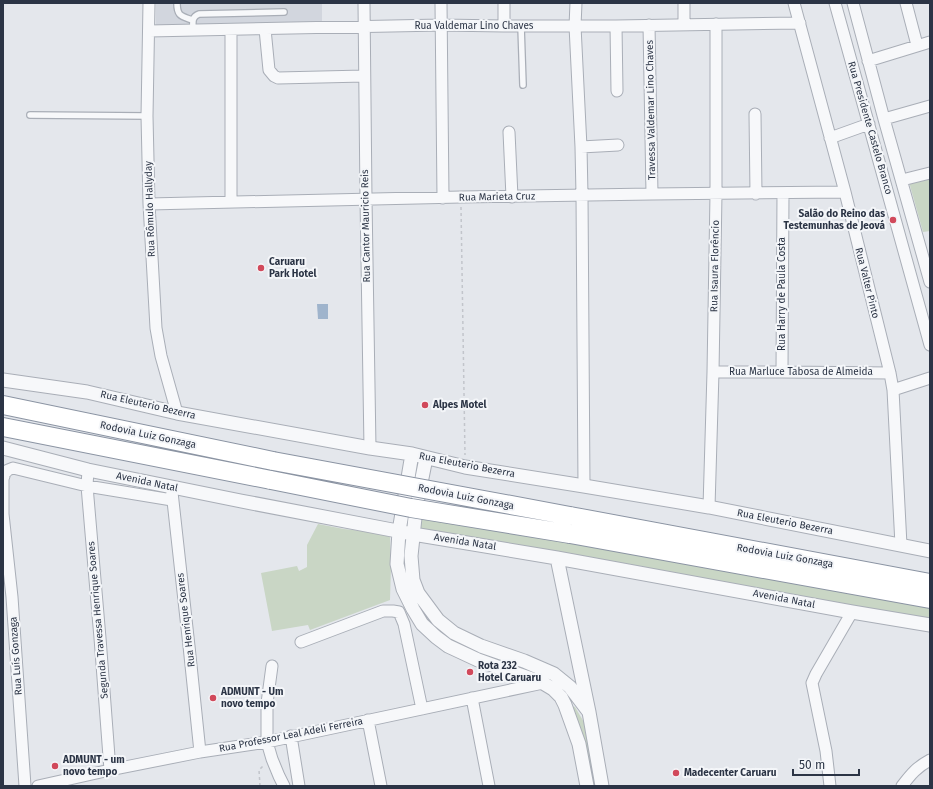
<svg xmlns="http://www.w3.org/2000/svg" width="933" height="789" font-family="'Fira Sans',sans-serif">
	<rect width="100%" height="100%" fill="#e4e7ec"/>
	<path fill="#d2d6de" d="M156 3H322V25L156 28Z"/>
	<path fill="#c9d6c5" d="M930 176V231L923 232 909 182Z
		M420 507 930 605V622L419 530Z
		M318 524 344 529 379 533 390 537 391 566 390 600 310 630 308 625 272 631 261 573 297 566 299 571 307 567V545Z
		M567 704 575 707 585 724 599 786H589Z"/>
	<path fill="#9fb4cc" d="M317 304H328V319H318Z"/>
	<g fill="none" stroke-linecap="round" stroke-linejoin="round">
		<defs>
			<path id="service" d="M177 3C177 16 181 16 192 20
				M521 26 523 85
				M193 30C193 23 191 17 199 14L284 12
				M30 115 147 116"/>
			<path id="minor" d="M149 3 147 116 149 204 156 328 161 356 177 413
				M364 3 366 199 370 448
				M441 3 443 198
				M504 3V26
				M576 3 575 26 581 147 582 195 584 486
				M684 3V25
				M794 3 845 192 890 373 893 390 901 545
				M835 3 930 345
				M853 3 884 119 930 282
				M906 3 917 45
				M649 25 652 194
				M616 26 617 91
				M265 29 269 70 274 76 278 78 364 76
				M149 31 441 25 504 26H616L800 23
				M868 61 930 42
				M755 114 756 194
				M884 119 930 106
				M509 132 512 197
				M830 138 869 124
				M581 147 618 145
				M902 180 930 173
				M231 202V30
				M149 204 461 197 652 194 845 192
				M713 372H782L890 373
				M782 372 783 193
				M893 390 930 378
				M88 470 87 486 100 638 110 770
				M172 492 189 646 200 752
				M709 507 713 372 716 194V24
				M301 642 383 611H393L399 612 404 624 422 709
				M272 666 267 703V742L272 759 279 776 284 786
				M472 698 489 786
				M368 720 381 786
				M291 736 299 786
				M25 786 12 597 3 514V479L5 473 8 470 13 468 87 486 172 500
				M38 786 110 770 200 752 267 742 543 683
				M830 786 826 751 812 683 816 674 852 612
				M902 786C911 774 917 767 930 760"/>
			<path id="tertiary" d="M3 380 87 392 177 413 370 448 412 454 465 467 584 486 709 507 930 551
				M3 448 88 470 241 501 413 534 557 558 852 612 930 625
				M412 454 399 531 397 564 403 589 413 609 422 624 436 637 448 646 478 660 543 683 553 689 561 697 565 705 579 744 587 786
				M426 458 416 508 411 556 413 580 418 593 438 620 454 633 481 646 524 661 554 674 570 687 589 712
				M557 558 589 712 602 786"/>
			<path id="trunk" d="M3 405 273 461
				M3 427 271 480
				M570 516 930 583
				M570 534 930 599"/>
		</defs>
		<use href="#service" stroke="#a9aeb7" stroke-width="8"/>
		<use href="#minor" stroke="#a9aeb7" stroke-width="13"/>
		<use href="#tertiary" stroke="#a9aeb7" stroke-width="15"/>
		<use href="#trunk" stroke="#8b94a3" stroke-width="20"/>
		<path stroke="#c2c5cb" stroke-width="1.5" stroke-dasharray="3 3" stroke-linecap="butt" d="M461 207 465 455
			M260 786 259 770 263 766"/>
		<use href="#service" stroke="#f7f8fa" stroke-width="5.5"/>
		<use href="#minor" stroke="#f7f8fa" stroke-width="11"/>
		<use href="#tertiary" stroke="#f7f8fa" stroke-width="13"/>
		<use href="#trunk" stroke="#fff" stroke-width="18"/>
		<defs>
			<path id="trunk-bridge" d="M273 461 570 516
				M271 480 411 508 570 534"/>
		</defs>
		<use href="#trunk-bridge" stroke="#8b94a3" stroke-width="20" stroke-linecap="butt"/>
		<use href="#trunk-bridge" stroke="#fff" stroke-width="18"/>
	</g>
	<g fill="#d1495b" stroke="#f4f6f9" stroke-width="1.5">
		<circle cx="893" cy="220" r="4"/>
		<circle cx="261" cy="268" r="4"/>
		<circle cx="425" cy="405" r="4"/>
		<circle cx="470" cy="672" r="4"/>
		<circle cx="213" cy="698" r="4"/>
		<circle cx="55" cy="766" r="4"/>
		<circle cx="676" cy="773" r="4"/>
	</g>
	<g text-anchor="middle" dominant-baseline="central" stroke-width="4" stroke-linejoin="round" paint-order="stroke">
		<g font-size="10" fill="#2b3445" stroke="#f4f6f9">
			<text x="474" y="26">Rua Valdemar Lino Chaves</text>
			<text transform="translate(651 110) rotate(-91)">Travessa Valdemar Lino Chaves</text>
			<text transform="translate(870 128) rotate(74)">Rua Presidente Castelo Branco</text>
			<text transform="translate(497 197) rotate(-1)">Rua Marieta Cruz</text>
			<text transform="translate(150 209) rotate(-92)">Rua Rômulo Hallyday</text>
			<text transform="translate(366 226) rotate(-91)">Rua Cantor Mauricio Reis</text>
			<text transform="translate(715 266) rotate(-89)">Rua Isaura Florêncio</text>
			<text transform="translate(867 283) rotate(76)">Rua Valter Pinto</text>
			<text transform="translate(782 294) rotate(-90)">Rua Harry de Paula Costa</text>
			<text x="801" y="372">Rua Marluce Tabosa de Almeida</text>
			<text transform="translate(148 405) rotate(13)">Rua Eleuterio Bezerra</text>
			<text transform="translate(148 435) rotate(12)">Rodovia Luiz Gonzaga</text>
			<text transform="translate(467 465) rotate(11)">Rua Eleuterio Bezerra</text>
			<text transform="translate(147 482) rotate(12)">Avenida Natal</text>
			<text transform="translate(466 497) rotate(11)">Rodovia Luiz Gonzaga</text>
			<text transform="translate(785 522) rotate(11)">Rua Eleuterio Bezerra</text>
			<text transform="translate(465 542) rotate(9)">Avenida Natal</text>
			<text transform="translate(785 556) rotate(10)">Rodovia Luiz Gonzaga</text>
			<text transform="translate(784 599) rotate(11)">Avenida Natal</text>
			<text transform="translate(98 620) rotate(-95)">Segunda Travessa Henrique Soares</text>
			<text transform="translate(186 620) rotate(-97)">Rua Henrique Soares</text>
			<text transform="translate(16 656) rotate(-94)">Rua Luís Gonzaga</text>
			<text transform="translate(291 735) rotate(-11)">Rua Professor Leal Adeli Ferreira</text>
		</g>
		<g font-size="10" font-weight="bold" fill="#2b3445" stroke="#f4f6f9" text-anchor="start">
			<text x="885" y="214" text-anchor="end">Salão do Reino das<tspan x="885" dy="12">Testemunhas de Jeová</tspan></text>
			<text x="269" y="262">Caruaru<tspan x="269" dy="12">Park Hotel</tspan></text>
			<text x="433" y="405">Alpes Motel</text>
			<text x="478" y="666">Rota 232<tspan x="478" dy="12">Hotel Caruaru</tspan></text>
			<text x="221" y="692">ADMUNT - Um<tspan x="221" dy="12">novo tempo</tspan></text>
			<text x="63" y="760">ADMUNT - um<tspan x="63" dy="12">novo tempo</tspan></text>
			<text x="684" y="773">Madecenter Caruaru</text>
		</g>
	</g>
	<rect width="933" height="789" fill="none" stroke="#2b3445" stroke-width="8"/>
	<path d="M793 769v6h66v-6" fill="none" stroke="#2b3445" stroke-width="2"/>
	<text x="799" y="769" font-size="12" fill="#2b3445" stroke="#f4f6f9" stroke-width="3" paint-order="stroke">50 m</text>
</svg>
